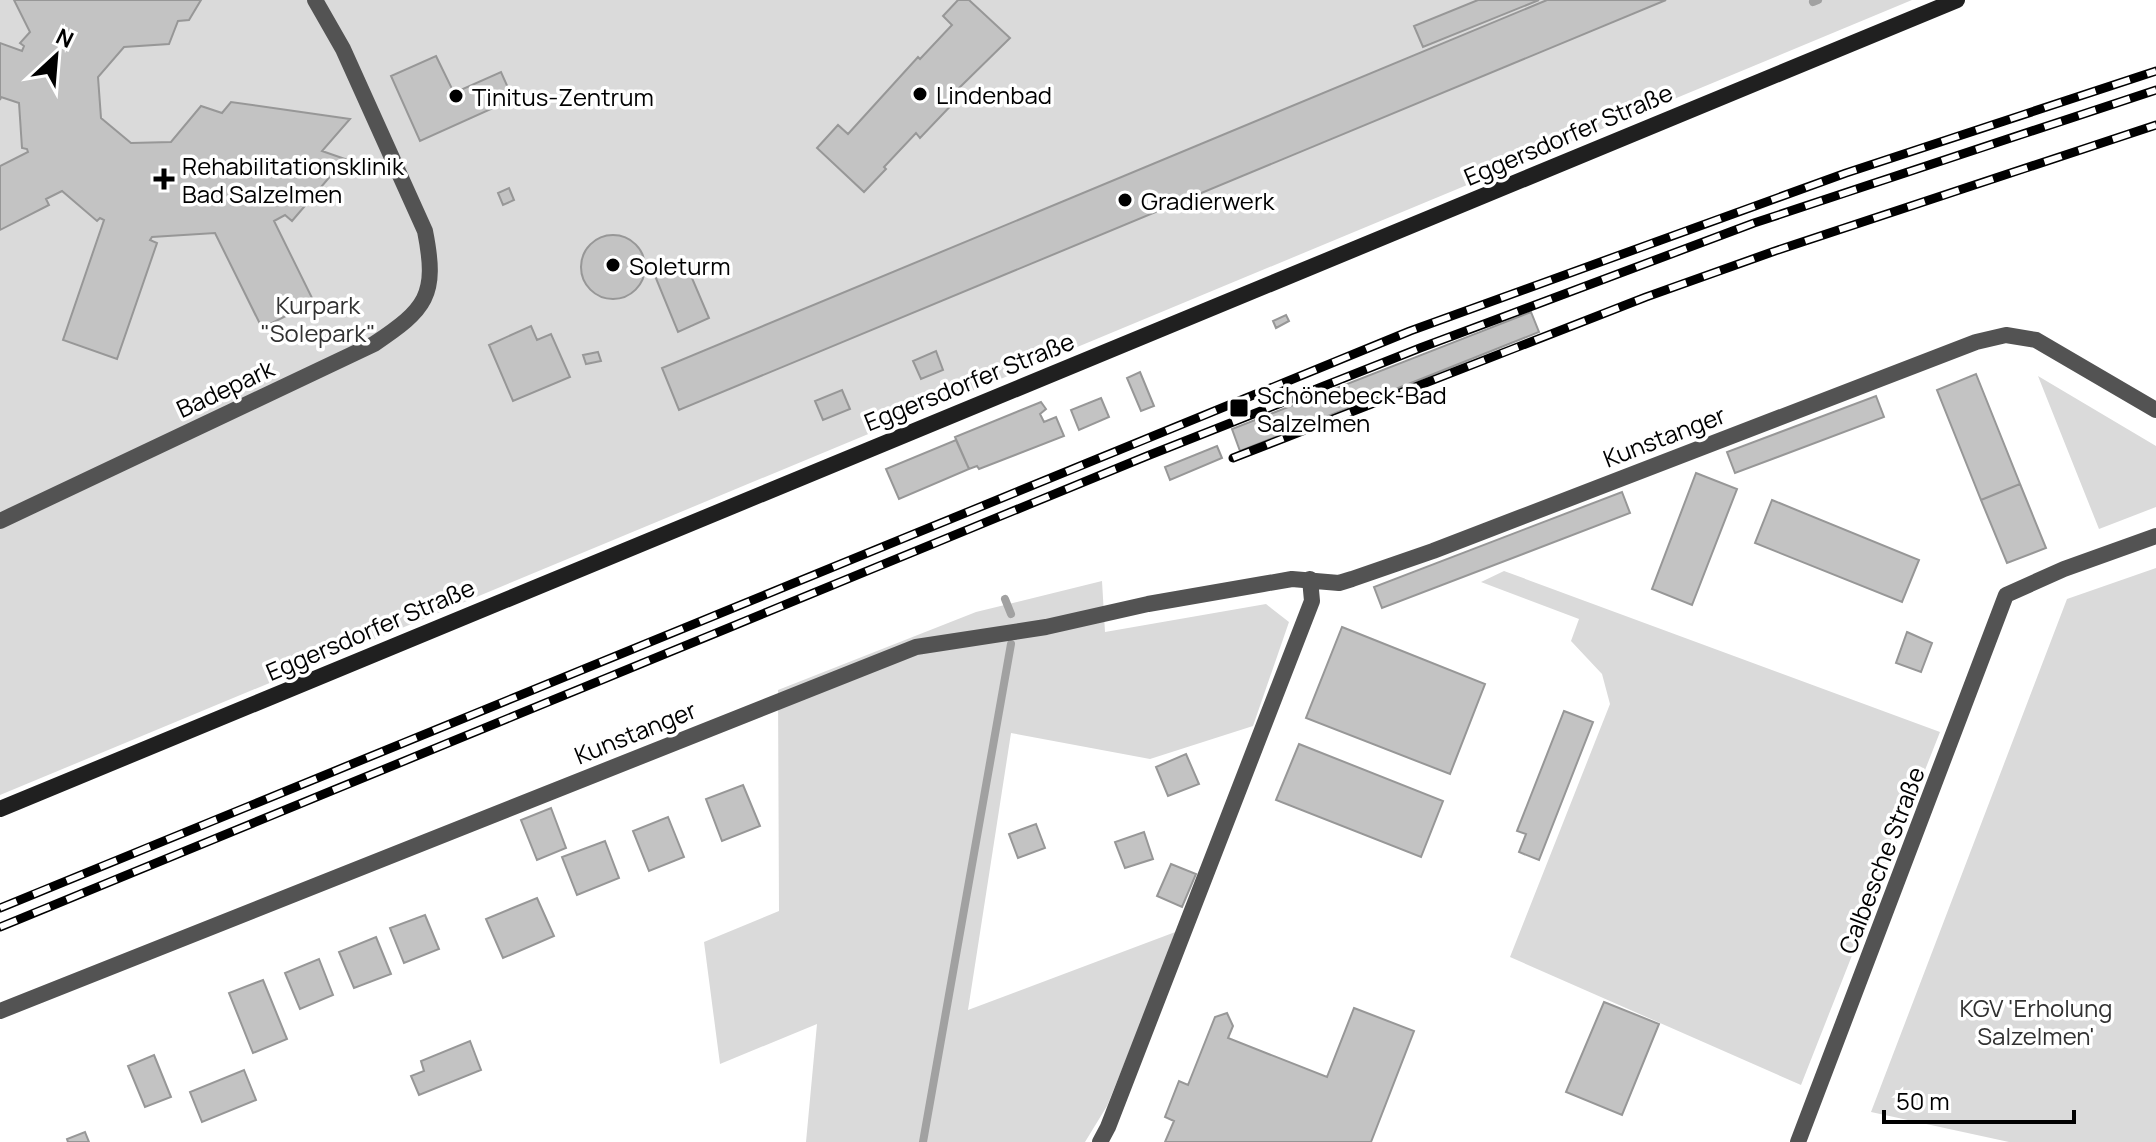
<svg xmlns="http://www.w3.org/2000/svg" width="2156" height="1142" font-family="Manrope,sans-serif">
	<rect width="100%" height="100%" fill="#fff"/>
	<path fill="#dadada" d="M0 0H1912L0 795Z
		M2038 376 2156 446V507L2099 529Z
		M2156 568V1142H2009L1871 1112 2067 599Z
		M1504 571 1940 732 1801 1085 1510 957 1610 704 1602 674 1571 641 1579 619 1481 582Z
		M1102 581 1105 632 1266 604 1289 622 1253 726 1150 759 1011 733 968 1010 1178 931 1107 1106 1085 1142H806L817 1024 720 1064 704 942 779 911 778 690 976 612Z"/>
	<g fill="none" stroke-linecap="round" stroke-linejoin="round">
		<path stroke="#a1a1a1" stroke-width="8" d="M1813 2 1818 0
			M1005 599 1011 614
			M923 1142 1011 644"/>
	</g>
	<path fill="#c3c3c3" stroke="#979797" stroke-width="2" d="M14 0H201L189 20 178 21 169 44 124 47 98 77 101 118 131 143 171 142 201 106 222 113 231 102 350 119 322 151 345 159 292 221 285 215 274 221 314 302 262 328 215 233 152 237 150 240 157 243 117 359 63 340 104 220 100 218 97 221 62 191 46 199 49 205 0 230V166L28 152 27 149 22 148 19 103 1 97 0 100V43L22 51 24 46 20 43 30 32Z
		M958 0H969L1010 38 955 92 960 96 920 138 916 133 884 167 886 169 864 192 817 148 838 125 848 134 918 57 920 59 952 25 943 16Z
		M1478 0H1539L1423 47 1414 26Z
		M1547 0H1666L679 410 662 368Z
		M436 56 454 93 501 72 513 99 420 141 391 76Z
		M509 188 514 200 503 205 498 193Z
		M581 267a32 32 0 1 1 64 0a32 32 0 1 1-64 0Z
		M683 257 709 318 678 332 653 271Z
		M1531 312 1539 332 1240 451 1232 429Z
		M1286 315 1289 321 1276 328 1273 321Z
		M531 326 537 340 551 334 570 377 513 401 489 345Z
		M936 351 943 370 921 379 913 361Z
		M598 352 601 361 586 364 583 355Z
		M1140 372 1154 406 1141 411 1127 378Z
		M1976 374 2020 484 1981 500 1937 390Z
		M842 390 850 409 823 420 815 401Z
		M1876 396 1884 417 1735 473 1727 452Z
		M1101 398 1109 417 1079 430 1071 410Z
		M1041 402 1046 409 1040 414 1044 422 1056 417 1064 436 979 469 977 466 969 469 955 437Z
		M956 440 969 469 899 499 886 469Z
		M1217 446 1222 458 1170 480 1165 467Z
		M1696 473 1737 489 1692 605 1652 589Z
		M2020 484 2046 548 2007 563 1981 500Z
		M1622 492 1630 513 1382 608 1374 587Z
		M1772 500 1919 560 1902 602 1755 543Z
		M1342 627 1485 684 1450 774 1306 718Z
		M1907 632 1932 643 1921 672 1896 663Z
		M1564 711 1593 722 1539 860 1519 852 1526 834 1517 831Z
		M1299 744 1443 801 1421 857 1276 800Z
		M1186 754 1199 784 1168 796 1156 767Z
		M743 785 760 826 722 841 706 799Z
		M551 808 566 848 537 860 521 820Z
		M668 817 684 857 649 871 633 831Z
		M1036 824 1045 848 1018 858 1009 834Z
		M1144 832 1153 859 1125 868 1115 842Z
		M605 841 619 878 577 895 562 857Z
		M1171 864 1196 874 1182 907 1157 896Z
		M537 898 554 936 503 958 486 919Z
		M425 915 439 949 404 963 390 928Z
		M376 937 391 974 354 988 339 952Z
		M319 959 333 995 300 1009 285 973Z
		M263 980 287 1039 253 1053 229 993Z
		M1604 1002 1659 1024 1622 1115 1566 1092Z
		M1354 1008 1414 1031 1371 1142H1165L1174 1121 1165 1117 1179 1081 1188 1085 1215 1017 1227 1013 1233 1026 1228 1038 1327 1077Z
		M470 1041 481 1070 419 1095 411 1076 424 1071 421 1061Z
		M154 1055 171 1097 145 1107 128 1066Z
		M244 1070 256 1100 202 1122 190 1092Z
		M85 1132 89 1142H68L67 1139Z"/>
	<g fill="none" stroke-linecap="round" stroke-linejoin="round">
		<path stroke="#535353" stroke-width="16" d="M0 521 374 344C426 309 438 296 425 231L343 49 315 0
			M0 1011 916 647 1046 627 1148 604 1263 584 1292 579 1339 583 1352 579 1433 551 1976 342 2006 335 2036 340 2156 410
			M1100 1142 1108 1127 1312 601 1310 579
			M1798 1142 2006 595 2064 569 2156 536"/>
		<path stroke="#202020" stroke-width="16" d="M0 809 1957 0"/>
		<defs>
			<path id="rail" d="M1233 458 1646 297 1775 251 2156 125
				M0 908 1410 331 1846 173 2156 71
				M0 927 1147 456 1420 348 1754 223 2156 90"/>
		</defs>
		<use href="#rail" stroke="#000" stroke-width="9"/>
		<use href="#rail" stroke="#fff" stroke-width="6" stroke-dasharray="18" stroke-linecap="butt"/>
	</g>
	<g fill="#000" stroke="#fff" stroke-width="3">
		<circle cx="920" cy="94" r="8"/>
		<circle cx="456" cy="96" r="8"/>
		<path d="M160 167h8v8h8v8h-8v8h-8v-8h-8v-8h8z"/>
		<circle cx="1125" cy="200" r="8"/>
		<circle cx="613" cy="265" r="8"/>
		<rect x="1229" y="398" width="20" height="20" rx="4"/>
	</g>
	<g text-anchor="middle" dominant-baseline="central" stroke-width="7" stroke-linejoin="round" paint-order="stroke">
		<g font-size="24" fill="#000" stroke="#fff" text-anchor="start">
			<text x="936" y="94">Lindenbad</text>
			<text x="472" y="96">Tinitus-Zentrum</text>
			<text x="182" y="165">Rehabilitationsklinik<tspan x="182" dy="28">Bad Salzelmen</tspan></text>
			<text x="1141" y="200">Gradierwerk</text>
			<text x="629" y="265">Soleturm</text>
			<text x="1257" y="394">Schönebeck-Bad<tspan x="1257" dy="28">Salzelmen</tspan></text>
		</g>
		<g font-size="24" fill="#000" stroke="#fff">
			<text transform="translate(1568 134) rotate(-23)">Eggersdorfer Straße</text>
			<text transform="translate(969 381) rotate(-22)">Eggersdorfer Straße</text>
			<text transform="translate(225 388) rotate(-25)">Badepark</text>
			<text transform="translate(1664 436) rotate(-21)">Kunstanger</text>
			<text transform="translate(370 629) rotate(-23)">Eggersdorfer Straße</text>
			<text transform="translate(635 732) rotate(-22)">Kunstanger</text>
			<text transform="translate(1881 860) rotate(-69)">Calbesche Straße</text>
		</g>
		<g font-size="24" fill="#313131" stroke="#fff">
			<text x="318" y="304">Kurpark<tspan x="318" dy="28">"Solepark"</tspan></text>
			<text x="2036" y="1007">KGV 'Erholung<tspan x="2036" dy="28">Salzelmen'</tspan></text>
		</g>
	</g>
	<g transform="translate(56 56) rotate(26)" stroke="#ffffff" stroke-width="6" paint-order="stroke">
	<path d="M0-6L14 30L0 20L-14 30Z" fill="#000000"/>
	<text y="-12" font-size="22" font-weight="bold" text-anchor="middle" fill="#000000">N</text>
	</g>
	<path d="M1884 1110v12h190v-12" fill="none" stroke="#000000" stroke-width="4"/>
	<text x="1896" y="1110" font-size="24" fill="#000000" stroke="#ffffff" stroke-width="6" paint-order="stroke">50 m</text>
</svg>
